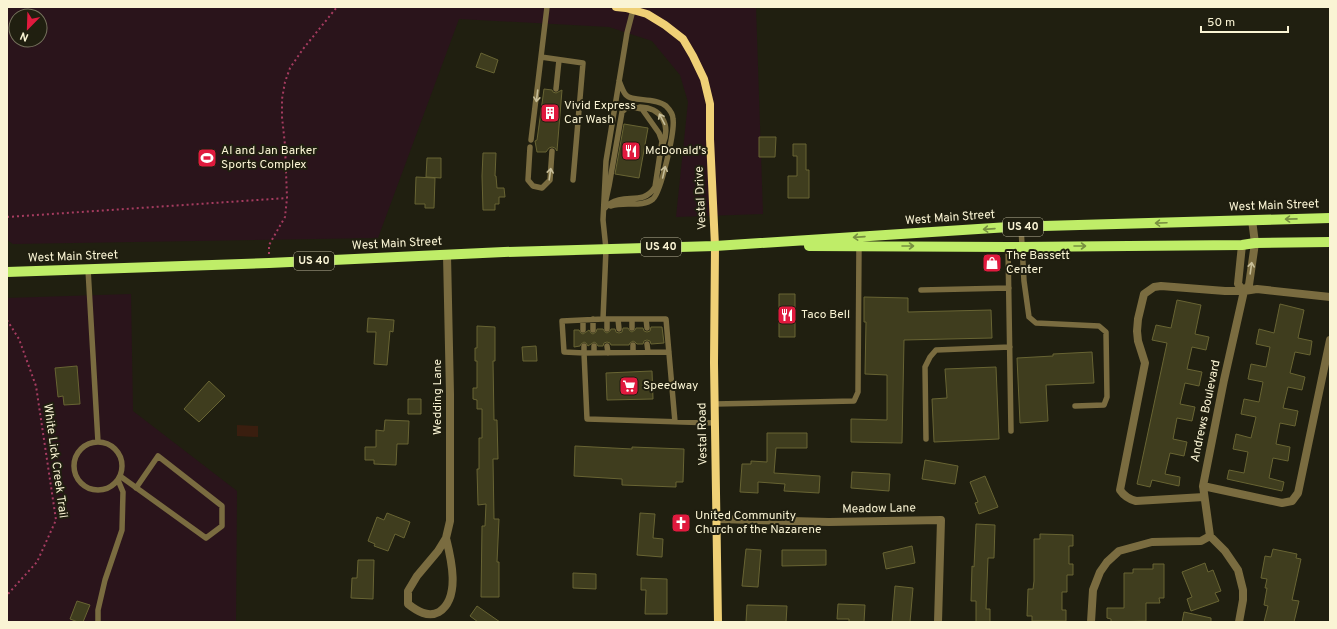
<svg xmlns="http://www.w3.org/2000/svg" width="1337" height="629" font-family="Overpass,sans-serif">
	<rect width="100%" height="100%" fill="#201f10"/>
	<path fill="#2a141b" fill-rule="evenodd" d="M7 7H756L763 214 676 217 688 102 680 75 652 41 609 27 459 19 378 238 13 244 7 240ZM16 16H40V40H16Z
		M131 294 133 411 237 491 236 622H7V298Z"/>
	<path fill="#3a1e0f" d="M237 425 258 426V437L237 436Z"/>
	<path fill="#3f3d1e" stroke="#686433" d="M481 53 498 60 494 73 476 67Z
		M544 89 552 90 553 92 556 93 562 90 557 151 555 148 552 147 549 148 546 152H537L535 141 537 140Z
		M624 124 648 128 639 178 615 174Z
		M759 137H776L775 157H759Z
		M793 144H806V170H809V198H788V176H797V156H793Z
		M483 153H496L495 176H496L497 188H504L505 197H499V204H495V210H483L482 176Z
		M427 158H441V178L426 177Z
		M416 177 435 178 434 208H425V204H415Z
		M779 294H795V337H779Z
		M864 297 908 298V312L991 310 992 338 904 340 902 443 851 442V419L887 420V375L865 374 866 322H864Z
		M1177 300 1201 305 1195 334 1209 337 1206 350 1192 347 1187 369 1202 372 1199 386 1185 383 1180 404 1195 407 1192 421 1177 418 1173 439 1187 442 1184 456 1170 453 1165 474 1180 477 1179 486 1152 480 1150 487 1137 484 1167 343 1152 340 1156 325 1171 328Z
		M1280 304 1304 310 1298 338 1312 341 1310 355 1295 352 1290 373 1305 377 1302 390 1288 387 1283 408 1298 411 1295 426 1280 423 1276 444 1290 447 1288 461 1273 458 1269 478 1284 482 1282 491 1227 479 1229 470 1244 473 1248 452 1233 449 1236 434 1251 438 1256 417 1241 414 1244 399 1259 402 1263 382 1248 379 1251 364 1266 367 1270 347 1256 344 1259 329 1274 333Z
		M368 318 394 320 393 332 390 331 387 365 374 364 376 332H367Z
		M477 326 495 327V361H493L494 420H497L498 459H493L494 519H499L497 562H499V597H481L482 526H485L486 504 478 505 477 469H479V438H482V409H477V400L473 399V388H477V361H475V348H477Z
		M651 327H662L664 343 651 344 650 341 647 340 644 341 643 344H637L635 342 633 341 630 343 629 345H611L610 343 607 342 604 343 603 346H598L596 343 594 342 588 346 586 343 584 342 581 344 580 346 574 347V330H579L581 333 583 334 589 330 591 333 593 334 596 332 597 329H603L605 332 607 333 610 331 611 329H615L616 332 619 333 622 332 623 328H628L630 331 632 332 635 330 636 328H643L644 331 647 332 650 331Z
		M536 346 537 361H523L522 347Z
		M1092 352 1094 383 1046 385 1048 421 1020 423 1017 358 1053 356V354Z
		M77 366 80 404 64 405 63 396 58 397 55 368Z
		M996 367 999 439 934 442 932 399 947 398 945 369Z
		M652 371 653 399 607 400 606 373Z
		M209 381 225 396 199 422 184 409Z
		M408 399H421V414H408Z
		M385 420 409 421 408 444H397L396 465 374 464V460H365V447H376V430L384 431Z
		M767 433H807V448H776L774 473 820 476 819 493 784 491 785 484 758 482V493L740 492 742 464H751V461L767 462Z
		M575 446 632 449V447L684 449 683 482H676V487L622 485V479L574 476Z
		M925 460 958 466 955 484 922 479Z
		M852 472 890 474 889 491 851 488Z
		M985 476 998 507 979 514 975 503 978 502 970 482Z
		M387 513 410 522 404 538 395 534 388 551 374 546 375 544 368 541 377 517 384 520Z
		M640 513 655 514 653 538 663 539 662 557 637 555Z
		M976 524 995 525 994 558H988L986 609H990V622H976V601H971L972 566 974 567Z
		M1040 534 1073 535V546H1069V564H1073V575H1067V592H1062V610H1066V621H1032V616H1027L1028 589H1033L1034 581V539H1040Z
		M912 546 915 563 886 569 883 553Z
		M746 549 761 550 758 587 742 586Z
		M1273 549 1297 554 1296 558 1301 559 1292 600 1299 601 1294 622H1264L1268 606 1264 605 1267 588H1265L1267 579 1261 578 1265 556 1271 557Z
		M782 550H826V565L782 566Z
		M358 560H374L373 599 351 598 352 578H357Z
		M1205 563 1208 572 1213 570 1221 591 1215 593 1219 601 1191 611 1187 599 1192 597 1182 572Z
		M1153 564H1164V598H1159L1160 603H1146V621L1111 622V619L1107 618V608H1124V573H1133V569H1153Z
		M573 573 596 574V589L573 588Z
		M641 578 667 579V614H645L646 590H641Z
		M895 586 913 588 910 622H892Z
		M77 601 90 605 83 622H78L70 619Z
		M838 604 865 605 864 622H849V619H837Z
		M747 605 787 606 786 622H746Z
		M477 606 500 622H478L470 616Z
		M1184 612 1211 618V622H1182Z"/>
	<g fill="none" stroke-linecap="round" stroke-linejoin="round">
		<path stroke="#a63c60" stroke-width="2" stroke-dasharray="2 3" stroke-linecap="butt" d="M7 217 287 198
			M269 254V245L285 217 287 198 285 145 282 117V99L285 82 290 68 303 49 337 7
			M7 320 19 339 36 386 56 520 37 562 7 595"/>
		<path stroke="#7a6c40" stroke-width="5.5" d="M541 57 583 63 573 180
			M556 89 559 60
			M632 107 642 109 659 133 662 141 655 187C643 206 626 193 611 203 608 204 606 207 604 209L609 186 622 112 626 108Z
			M640 107C661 108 671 124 663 144
			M531 140 547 7
			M530 147 528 180 533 186 542 188 550 180 552 151
			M611 206C624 201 642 208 653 199 661 192 675 131 673 119 673 115 670 110 666 106 655 97 632 102 626 95 623 92 621 85 619 81
			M1021 227 1024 281 1029 317 1036 323 1099 326 1106 332 1107 397 1104 405 1075 406
			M1008 247 1011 431
			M88 269 98 442
			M921 290 1009 288
			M593 319V330
			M603 319 606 249 603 220 606 161 627 33 633 10
			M607 319V329
			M618 319 619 329
			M632 319V328
			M646 319 647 328
			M583 320V330
			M647 344 648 352
			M633 345V352
			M584 346V353L669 352
			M594 346V352
			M607 346 608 353
			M715 404 854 401 858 392 859 246
			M675 422 666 319H603L562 321 564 352 584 353 587 419 715 423
			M926 439 925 367 930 357 936 350 1010 347
			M74 466a24 24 0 1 1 48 0a24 24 0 1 1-48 0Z
			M120 476 206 538 222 526V506L158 456 136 488
			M98 622V610L105 580 122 530 123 492 118 480"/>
		<path stroke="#7a6c40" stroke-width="8" d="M1242 245 1238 284 1244 291
			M1203 486 1282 503 1292 501 1298 493 1330 340
			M1204 497 1136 501C1128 499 1124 496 1120 490L1145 363 1138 341 1137 331 1138 319 1144 294 1154 287 1161 286 1225 291H1244L1257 289 1330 297
			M717 519 829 522 941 520 938 622
			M446 538 450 521V394L447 255
			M446 538C451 558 461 598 439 612 428 618 417 611 408 604V591L417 576 438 551Z
			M1091 622 1093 590 1100 572 1107 562 1119 551 1152 542 1201 541 1210 536
			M1239 622 1243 600V590L1238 570 1225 551 1210 536 1203 486 1224 380 1244 291 1249 285 1255 243 1252 220"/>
		<path stroke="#efd076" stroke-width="8" d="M616 7 626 8 647 14 665 25 683 39 693 56 704 79 710 104V139L715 246 714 363 718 622"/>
		<path stroke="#bfed68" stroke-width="10" d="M809 246 1008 247 1242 245 1255 243 1330 242
			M7 272 269 263 504 252 715 246 1009 227 1330 218"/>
	</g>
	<defs><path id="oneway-shaft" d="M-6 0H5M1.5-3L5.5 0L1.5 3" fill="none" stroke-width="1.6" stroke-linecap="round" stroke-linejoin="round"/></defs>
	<g stroke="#c7be99">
		<use href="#oneway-shaft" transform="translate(537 96) rotate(97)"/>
		<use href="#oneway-shaft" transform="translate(662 119) rotate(-117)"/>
		<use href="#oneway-shaft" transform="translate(664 172) rotate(-77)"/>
		<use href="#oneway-shaft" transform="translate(550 174) rotate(-82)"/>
		<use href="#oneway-shaft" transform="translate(1251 268) rotate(-82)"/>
	</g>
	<g stroke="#779040">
		<use href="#oneway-shaft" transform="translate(1291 219) rotate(179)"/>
		<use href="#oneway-shaft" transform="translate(1161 223) rotate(178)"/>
		<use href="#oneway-shaft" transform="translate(989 229) rotate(176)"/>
		<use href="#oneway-shaft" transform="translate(859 237) rotate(176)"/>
		<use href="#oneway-shaft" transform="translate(908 246)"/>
		<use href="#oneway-shaft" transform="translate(1080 246)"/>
	</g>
	<defs>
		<symbol id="building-square" viewBox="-11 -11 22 22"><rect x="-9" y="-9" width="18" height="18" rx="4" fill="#e01a3e" stroke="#201f10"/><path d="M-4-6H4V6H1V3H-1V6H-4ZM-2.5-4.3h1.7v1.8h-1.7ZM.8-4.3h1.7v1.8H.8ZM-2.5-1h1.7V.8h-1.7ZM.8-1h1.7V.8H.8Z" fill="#fff"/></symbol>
		<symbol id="restaurant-square" viewBox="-11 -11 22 22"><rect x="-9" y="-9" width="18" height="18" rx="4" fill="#e01a3e" stroke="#201f10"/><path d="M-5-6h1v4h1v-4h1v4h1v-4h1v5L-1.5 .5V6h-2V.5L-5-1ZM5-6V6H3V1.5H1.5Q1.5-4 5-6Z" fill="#fff"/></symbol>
		<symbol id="stadium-square" viewBox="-11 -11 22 22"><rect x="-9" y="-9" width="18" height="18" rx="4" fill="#e01a3e" stroke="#201f10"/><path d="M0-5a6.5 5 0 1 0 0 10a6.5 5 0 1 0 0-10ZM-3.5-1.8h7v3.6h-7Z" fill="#fff"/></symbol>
		<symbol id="shop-square" viewBox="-11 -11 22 22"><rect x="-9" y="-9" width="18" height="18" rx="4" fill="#e01a3e" stroke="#201f10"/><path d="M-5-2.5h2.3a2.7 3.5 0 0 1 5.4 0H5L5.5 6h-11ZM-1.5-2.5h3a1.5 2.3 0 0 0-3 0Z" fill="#fff"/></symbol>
		<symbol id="supermarket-square" viewBox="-11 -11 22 22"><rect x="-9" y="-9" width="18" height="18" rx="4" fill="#e01a3e" stroke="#201f10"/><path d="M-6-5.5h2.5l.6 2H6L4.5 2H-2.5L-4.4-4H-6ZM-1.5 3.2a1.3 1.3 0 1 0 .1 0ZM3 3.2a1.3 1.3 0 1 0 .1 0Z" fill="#fff"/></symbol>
		<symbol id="church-square" viewBox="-11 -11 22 22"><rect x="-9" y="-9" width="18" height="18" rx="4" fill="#e01a3e" stroke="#201f10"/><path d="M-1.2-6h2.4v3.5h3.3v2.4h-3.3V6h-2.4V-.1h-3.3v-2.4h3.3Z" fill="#fff"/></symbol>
	</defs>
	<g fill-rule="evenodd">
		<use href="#building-square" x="539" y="102" width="22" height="22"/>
		<use href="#restaurant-square" x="620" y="140" width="22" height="22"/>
		<use href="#stadium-square" x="196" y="147" width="22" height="22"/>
		<use href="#shop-square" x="981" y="252" width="22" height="22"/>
		<use href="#restaurant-square" x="776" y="304" width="22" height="22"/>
		<use href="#supermarket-square" x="618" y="375" width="22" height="22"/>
		<use href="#church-square" x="670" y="512" width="22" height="22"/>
	</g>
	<g text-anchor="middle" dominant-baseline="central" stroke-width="4" stroke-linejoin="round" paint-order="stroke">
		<g fill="#201f10" stroke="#b9b499" stroke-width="1">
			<rect x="1003" y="218" width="40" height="18" rx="3"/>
			<rect x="641" y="238" width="40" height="18" rx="3"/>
			<rect x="294" y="252" width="40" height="18" rx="3"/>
		</g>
		<g font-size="11" font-weight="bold" fill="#faf4d4">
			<text x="1023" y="227">US 40</text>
			<text x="661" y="247">US 40</text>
			<text x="314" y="261">US 40</text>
		</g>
		<g font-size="12" fill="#faf4d4" stroke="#201f10" text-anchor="start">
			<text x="564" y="106">Vivid Express<tspan x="564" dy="14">Car Wash</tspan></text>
			<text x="221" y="151">Al and Jan Barker<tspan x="221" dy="14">Sports Complex</tspan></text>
			<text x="645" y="151">McDonald's</text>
			<text x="1006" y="256">The Bassett<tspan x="1006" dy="14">Center</tspan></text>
			<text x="801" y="315">Taco Bell</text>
			<text x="643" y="386">Speedway</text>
			<text x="695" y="516">United Community<tspan x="695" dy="14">Church of the Nazarene</tspan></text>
		</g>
		<g font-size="12" fill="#faf4d4" stroke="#201f10">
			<text transform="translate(701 198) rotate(-93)">Vestal Drive</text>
			<text transform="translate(1274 206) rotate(-2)">West Main Street</text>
			<text transform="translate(950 218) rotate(-4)">West Main Street</text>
			<text transform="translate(397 244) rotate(-3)">West Main Street</text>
			<text transform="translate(73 257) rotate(-2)">West Main Street</text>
			<text transform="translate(438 397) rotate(-90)">Wedding Lane</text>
			<text transform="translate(1206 411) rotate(-78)">Andrews Boulevard</text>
			<text transform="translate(703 434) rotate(-91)">Vestal Road</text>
			<text transform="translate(55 461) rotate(82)">White Lick Creek Trail</text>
			<text transform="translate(879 509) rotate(-1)">Meadow Lane</text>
		</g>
	</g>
	<rect width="1337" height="629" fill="none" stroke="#faf4d4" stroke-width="16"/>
	<g transform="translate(28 28) rotate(203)"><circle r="19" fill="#201f10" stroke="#77745e"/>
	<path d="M0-3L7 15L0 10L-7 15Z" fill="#e01a3e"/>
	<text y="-6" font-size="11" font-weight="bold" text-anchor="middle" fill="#faf4d4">N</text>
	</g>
	<path d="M1201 26v6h87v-6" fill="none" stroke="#faf4d4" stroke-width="2"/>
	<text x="1207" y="26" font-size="12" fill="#faf4d4" stroke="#201f10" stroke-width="3" paint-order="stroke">50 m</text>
</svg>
